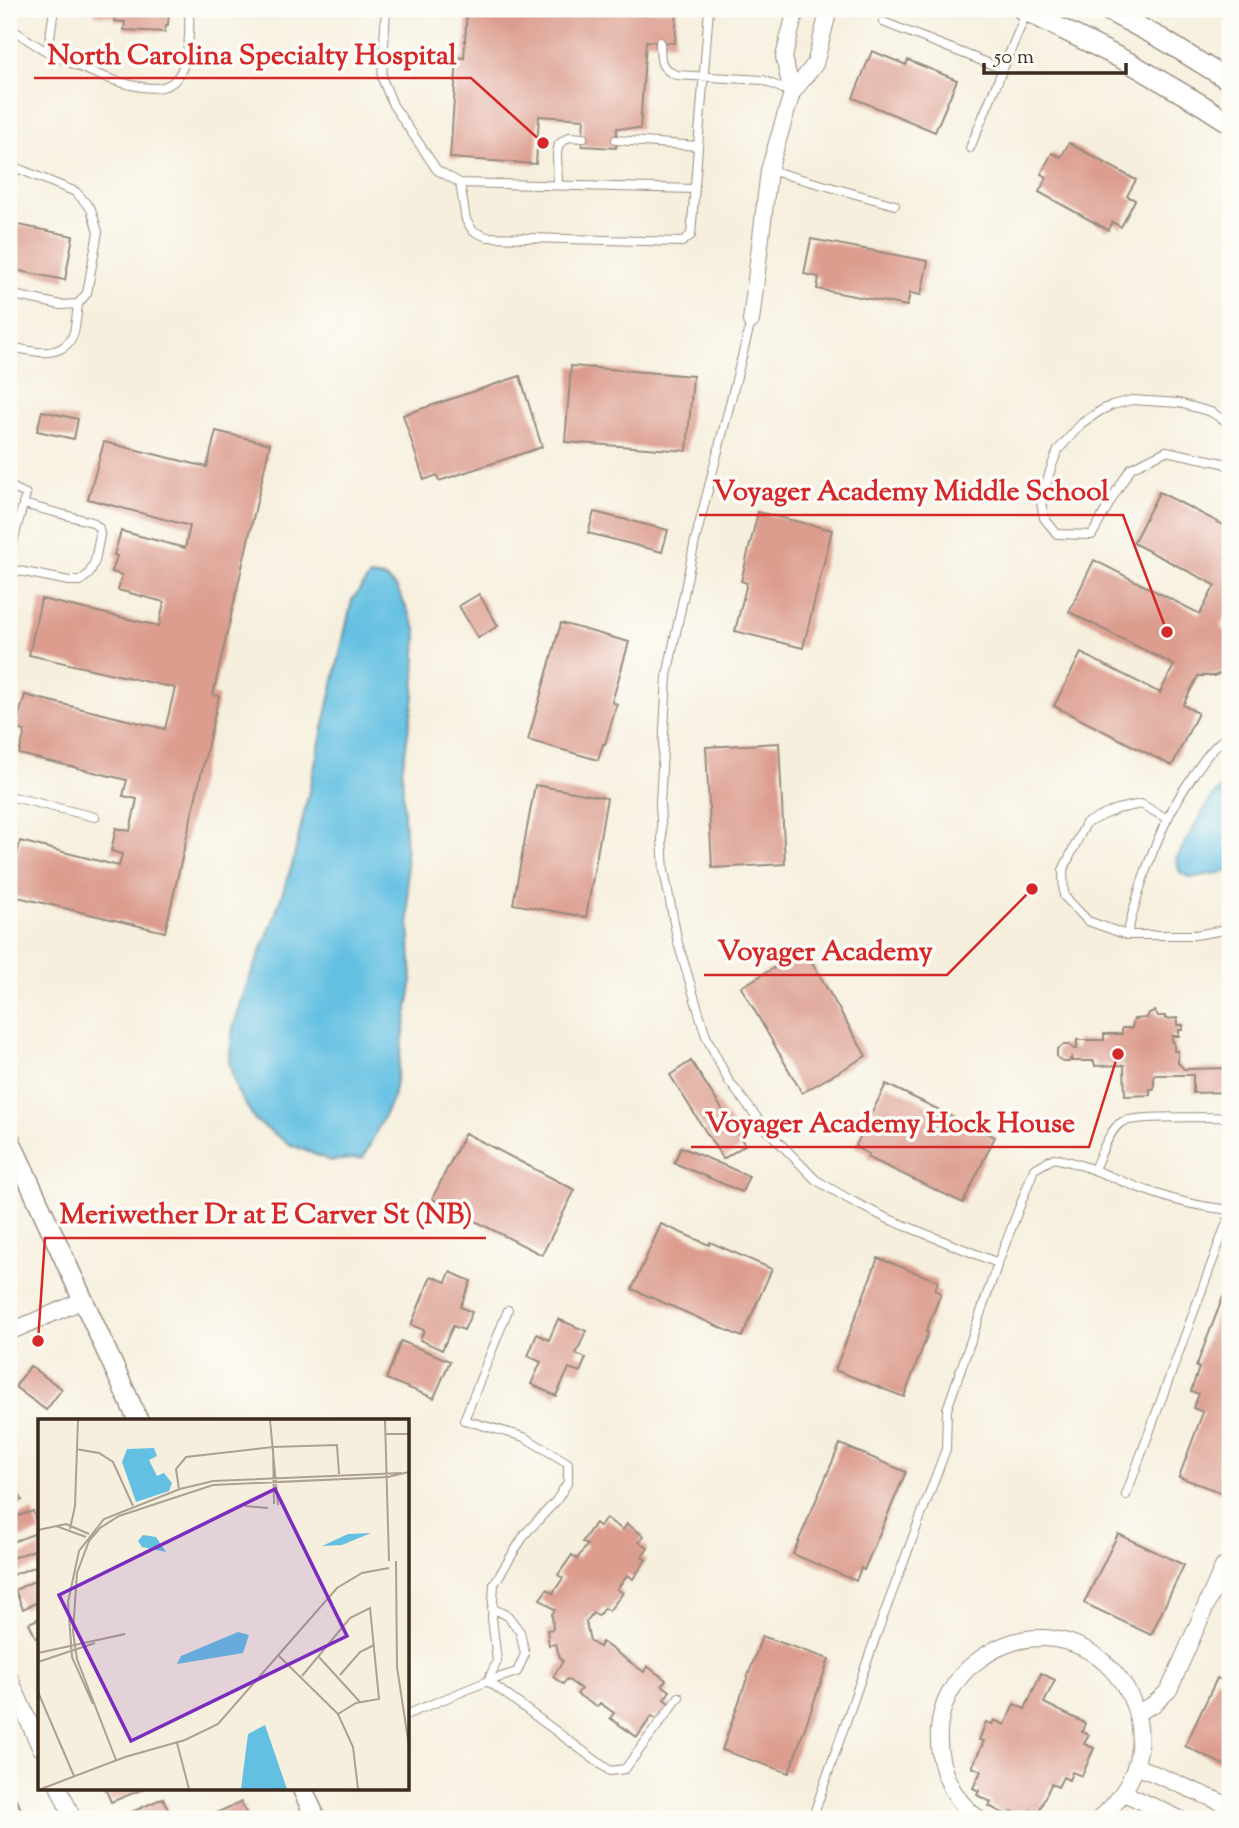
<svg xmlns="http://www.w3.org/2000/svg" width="1239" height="1828" font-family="'Sorts Mill Goudy',serif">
	<rect width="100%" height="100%" fill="#fdfcf7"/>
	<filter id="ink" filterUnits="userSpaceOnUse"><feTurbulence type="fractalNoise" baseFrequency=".0143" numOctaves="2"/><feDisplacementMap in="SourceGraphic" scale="14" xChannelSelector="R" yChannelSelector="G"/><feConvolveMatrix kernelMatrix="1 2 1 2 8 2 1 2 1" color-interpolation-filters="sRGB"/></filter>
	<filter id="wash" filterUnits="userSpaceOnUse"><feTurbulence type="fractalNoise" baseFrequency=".00686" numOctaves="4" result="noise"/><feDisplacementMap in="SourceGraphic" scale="28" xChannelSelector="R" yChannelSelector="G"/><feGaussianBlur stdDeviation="1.57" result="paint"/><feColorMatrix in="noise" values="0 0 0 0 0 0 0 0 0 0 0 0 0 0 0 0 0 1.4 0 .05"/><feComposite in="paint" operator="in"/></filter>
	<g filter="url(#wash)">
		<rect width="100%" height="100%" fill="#f6efdd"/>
		<path fill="#64c0e2" stroke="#507580" stroke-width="2" d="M370 576 385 578 397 588 417 631 414 697 402 771 412 985 393 1098 363 1158 331 1161 289 1144 256 1121 237 1091 229 1063 233 1028 247 984 272 924 293 862 352 600Z
			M1230 778V871L1190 878 1180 872 1176 859 1209 801Z"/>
		<g id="blocks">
			<path fill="#dc9c8e" d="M95 9H169L168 25H166L165 32 124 30 125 22 114 21 115 17 95 15Z
				M467 9 677 10 675 43 646 41 640 129 617 128 616 148 582 146 584 119 539 116 536 164 450 158 457 57 464 58Z
				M872 51 906 65 908 60 957 80 935 132 853 98Z
				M1069 143 1136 180 1127 196 1135 200 1121 227 1112 222 1108 230 1039 192 1047 177 1041 174 1052 153 1061 157Z
				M9 223 73 236 65 280 9 269Z
				M811 239 928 261 921 295 910 293 907 306 817 289 819 277 804 274Z
				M571 366 693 376 687 451 565 442Z
				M520 376 542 447 439 481 437 475 424 480 403 415Z
				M42 411 78 419 74 439 37 431Z
				M216 431 270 444 213 695 219 696 165 932 9 895 20 841 119 866 122 854 111 851 116 828 130 831 137 799 123 796 127 780 19 754 25 731 15 729 25 695 165 729 175 688 29 655 41 599 159 626 164 602 118 590 122 575 112 572 117 556 114 555 121 531 185 548 190 526 88 499 104 442 207 467Z
				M1159 492 1230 528V608L1221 627 1230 636V662L1226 671 1214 676H1198L1183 705 1198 713 1172 766 1054 706 1081 653 1160 693 1174 665 1069 612 1094 560 1200 614 1215 585 1133 543Z
				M594 512 668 530 662 552 588 533Z
				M758 512 832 530 803 648 735 631 747 583 741 581Z
				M479 594 498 626 478 638 459 606Z
				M561 623 629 642 612 702 617 704 605 744H603L598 760 528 740Z
				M779 743 785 864 712 868 706 747Z
				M535 785 607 798 586 917 513 904Z
				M805 950 866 1056 802 1093 741 987Z
				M1155 1011 1158 1016H1165V1019L1177 1018V1025H1183V1030H1179V1036H1172V1042H1174V1051H1178V1063L1184 1069 1230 1068V1092L1193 1093V1075H1154V1089H1150V1095L1125 1096 1124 1065 1095 1066 1094 1061H1072V1056L1069 1062H1063L1057 1057V1050L1063 1045H1070L1074 1049H1077V1040H1104V1034H1122V1028H1132L1134 1019 1147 1018 1149 1013Z
				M691 1061 745 1145 723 1159 670 1075Z
				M886 1084 995 1137 963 1203 867 1157 869 1154 855 1147Z
				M465 1133 575 1190 542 1255 432 1199Z
				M681 1147 749 1176 742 1192 674 1163Z
				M661 1224 709 1245 710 1242 772 1269 742 1337 632 1289Z
				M878 1258 938 1281 935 1290 941 1293 926 1332 928 1333 904 1397 835 1370Z
				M450 1272 471 1281 460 1307 472 1312 464 1330 453 1326 442 1350 420 1340 424 1330 411 1325 431 1276 446 1282Z
				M1230 1284V1496L1179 1477 1203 1412 1193 1408 1199 1394 1191 1391 1199 1368 1196 1367 1223 1297H1225Z
				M558 1319 586 1331 576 1354 586 1358 580 1372 569 1368 556 1396 531 1384 541 1362 528 1356 537 1334 549 1340Z
				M401 1341 450 1361 434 1398 386 1379Z
				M30 1366 62 1389 46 1410 15 1387Z
				M840 1444 906 1472 864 1570 861 1568 856 1581 793 1554Z
				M14 1485 22 1500 9 1507V1488Z
				M33 1511 40 1532 9 1543V1519Z
				M606 1518 623 1530 627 1524 644 1536 639 1542 648 1548 642 1557 646 1560 633 1579 628 1575 617 1589 623 1593 609 1611 604 1608 598 1616 593 1613 586 1622 590 1641 599 1647 602 1642 644 1672 647 1666 666 1680 662 1685 670 1691 664 1699 670 1704 659 1720 652 1716 637 1737 610 1718 614 1713 600 1703 597 1707 577 1694 581 1689 567 1679 563 1684 553 1677 563 1661 560 1659 556 1644 549 1645 547 1630 553 1629 552 1614 555 1610 540 1599 547 1589 553 1593 563 1578 558 1575 572 1555 577 1559 587 1545 582 1542 595 1523 600 1527Z
				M1118 1534 1184 1565 1151 1635 1084 1603Z
				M40 1548V1565L9 1576V1559Z
				M40 1578V1601L23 1609 15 1590Z
				M40 1618V1636L36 1638 29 1623Z
				M762 1636 829 1659 789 1773 722 1750Z
				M1041 1673 1055 1680 1044 1703 1085 1723 1082 1732 1089 1735 1084 1744 1094 1748 1082 1776 1072 1772 1069 1780 1063 1777 1058 1787 1051 1784 1038 1813 1030 1810 1027 1817 1012 1811 1010 1817 989 1806 991 1802 977 1795 979 1791 973 1788 981 1771 972 1767 984 1741 979 1740 986 1722 992 1724 994 1720 1005 1725 1014 1704 1025 1709Z
				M1217 1678 1230 1684V1768L1185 1746Z
				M105 1788H146L111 1802Z
				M13 1793 21 1809 9 1815V1795Z
				M163 1798 172 1819H116Z
				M241 1802 249 1819H221L218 1812Z"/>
		</g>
	</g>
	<g filter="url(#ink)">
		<use href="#blocks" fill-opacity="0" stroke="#988c7e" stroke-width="2"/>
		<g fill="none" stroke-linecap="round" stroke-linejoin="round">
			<defs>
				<path id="service" d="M386 9 382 78 393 105 437 170 460 183 695 189
					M883 22 1003 69
					M9 27C22 36 36 46 50 53 74 65 150 102 173 82 190 67 190 31 189 10
					M660 42C661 60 658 67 676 75L763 80 792 93
					M48 52 54 9
					M616 140 698 146
					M970 148 1027 11
					M9 165 76 192 91 209 98 232 87 293 78 304 61 305 9 294
					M769 170 895 205
					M460 183 466 220 473 231 487 237 682 242 691 235 709 9
					M558 185 557 153 559 144 569 137 583 138
					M751 321 695 541 667 676 660 804 664 871 678 943 706 1036 728 1080 765 1128 816 1180 852 1201 886 1218 998 1263
					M9 346C31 352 65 361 74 332 76 323 77 313 78 304
					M1230 424 1211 412 1179 403 1132 400 1112 405 1100 411 1082 423 1058 450 1051 468 1041 502 1044 518 1057 534 1092 535 1114 495 1131 468 1166 451 1223 463 1230 468
					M9 486 26 494 9 556
					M9 569 69 581H80L89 574 95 561 100 535 99 528 92 522 23 504
					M9 796 95 817
					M1166 818 1141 804 1117 809 1086 823 1063 870 1064 896 1088 921 1127 935H1195L1230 929
					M1127 935C1141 878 1160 822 1194 774 1206 757 1213 746 1230 734
					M1094 1169C1100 1157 1110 1128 1122 1122 1136 1115 1202 1118 1222 1117L1230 1113
					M1126 1495 1230 1214
					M1223 1567 1230 1547
					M488 1681 497 1661 492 1618 494 1584 525 1534 556 1501 568 1482V1463L524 1437 464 1420 508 1310
					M488 1681 517 1672 525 1654 520 1632 508 1616 492 1608
					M408 1714 488 1681 610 1771 625 1769 679 1697
					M812 1819 877 1633 946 1449 947 1409 998 1263 1034 1169 1054 1158C1089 1165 1118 1181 1151 1192 1177 1202 1203 1207 1230 1210"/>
				<path id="minor" d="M792 93 784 57 796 9
					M751 321 769 170 792 93 815 64 829 9
					M9 1332 84 1300
					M9 1677 40 1747
					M1137 1713 1154 1704 1169 1690 1223 1567
					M1136 1766 1230 1806
					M59 1788 73 1819
					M1124 1793 1180 1819
					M979 1819C951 1799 937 1765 939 1731 940 1705 955 1677 976 1662 1082 1580 1205 1728 1099 1819"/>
				<path id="tertiary" d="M1022 9 1132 64 1202 105 1230 123
					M1105 9 1162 39 1230 81
					M9 1138 138 1420
					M302 1788 316 1819"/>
			</defs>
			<use href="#service" stroke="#988c7e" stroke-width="10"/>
			<use href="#minor" stroke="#988c7e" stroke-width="18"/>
			<use href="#tertiary" stroke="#988c7e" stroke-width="22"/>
			<use href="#service" stroke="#fff" stroke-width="8"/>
			<use href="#minor" stroke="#fff" stroke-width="16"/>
			<use href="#tertiary" stroke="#fff" stroke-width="19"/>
		</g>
	</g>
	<g transform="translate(38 1419)">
		<rect width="371" height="371" fill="#f6efdd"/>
		<path d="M116 29 119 37 111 41 119 57 126 54 134 64 131 72 98 83 84 43 89 30ZM333 114 304 126 284 127 310 115ZM105 116 118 118 128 133 104 128 100 122ZM200 213 211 216 205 234 139 245 143 237ZM227 306 249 370H203L210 315Z" fill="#64c0e2"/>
		<path fill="none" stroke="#aba091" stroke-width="2" d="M232 1 240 86M347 1 351 142M348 15H371M235 28 236 85M38 30 61 34 75 43 95 87M141 70 138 50 148 38 235 28 299 26 301 55M207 87 230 89M18 107 48 118M32 110 37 87 40 1M0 111 28 105 51 115M358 142 359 248 371 327M0 234 87 215M241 237 300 295 315 328 320 370M280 237 322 283M0 243 57 224M302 256 322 233 336 226M264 257 312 199 332 189 341 280 318 284 300 295M0 273 36 357M55 285 34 238 30 183 41 132 66 100 142 70 175 62 364 54M139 324 151 370M78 341 39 240 35 213 39 154 51 122 62 109 81 97 175 66 350 58 371 53V70M3 370 87 338 147 321 180 305 299 169 324 154 351 149"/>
		<path fill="#7b2cbf" fill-opacity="0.15" stroke="#7b2cbf" stroke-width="3.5" d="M237 70 309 217 93 322 21 176Z"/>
		<rect width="371" height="371" fill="none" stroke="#3b2a1e" stroke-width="3.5"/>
	</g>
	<path fill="none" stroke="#d62828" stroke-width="2.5" d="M543 143L471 78H34M1167 632L1123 515H699M1032 889L947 975H704M1118 1054L1089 1147H691M38 1341L45 1238H486"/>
	<g fill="#d62828" stroke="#fdfcf7" stroke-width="2.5">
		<circle cx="543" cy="143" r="7"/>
		<circle cx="1167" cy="632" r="7"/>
		<circle cx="1032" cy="889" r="7"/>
		<circle cx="1118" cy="1054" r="7"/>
		<circle cx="38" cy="1341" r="7"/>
	</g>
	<g font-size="28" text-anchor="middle" font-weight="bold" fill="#d62828" stroke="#fdfcf7" stroke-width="7" stroke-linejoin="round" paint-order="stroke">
		<text x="252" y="64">North Carolina Specialty Hospital</text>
		<text x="911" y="500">Voyager Academy Middle School</text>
		<text x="825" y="960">Voyager Academy</text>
		<text x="890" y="1132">Voyager Academy Hock House</text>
		<text x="266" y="1223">Meriwether Dr at E Carver St (NB)</text>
	</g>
	<rect width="1239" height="1828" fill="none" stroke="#fdfcf7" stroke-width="35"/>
	<path d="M984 63v10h142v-10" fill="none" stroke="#3b2a1e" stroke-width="3.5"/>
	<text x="994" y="63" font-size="21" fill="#3b2a1e" stroke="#fdfcf7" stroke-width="5" paint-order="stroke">50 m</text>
</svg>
